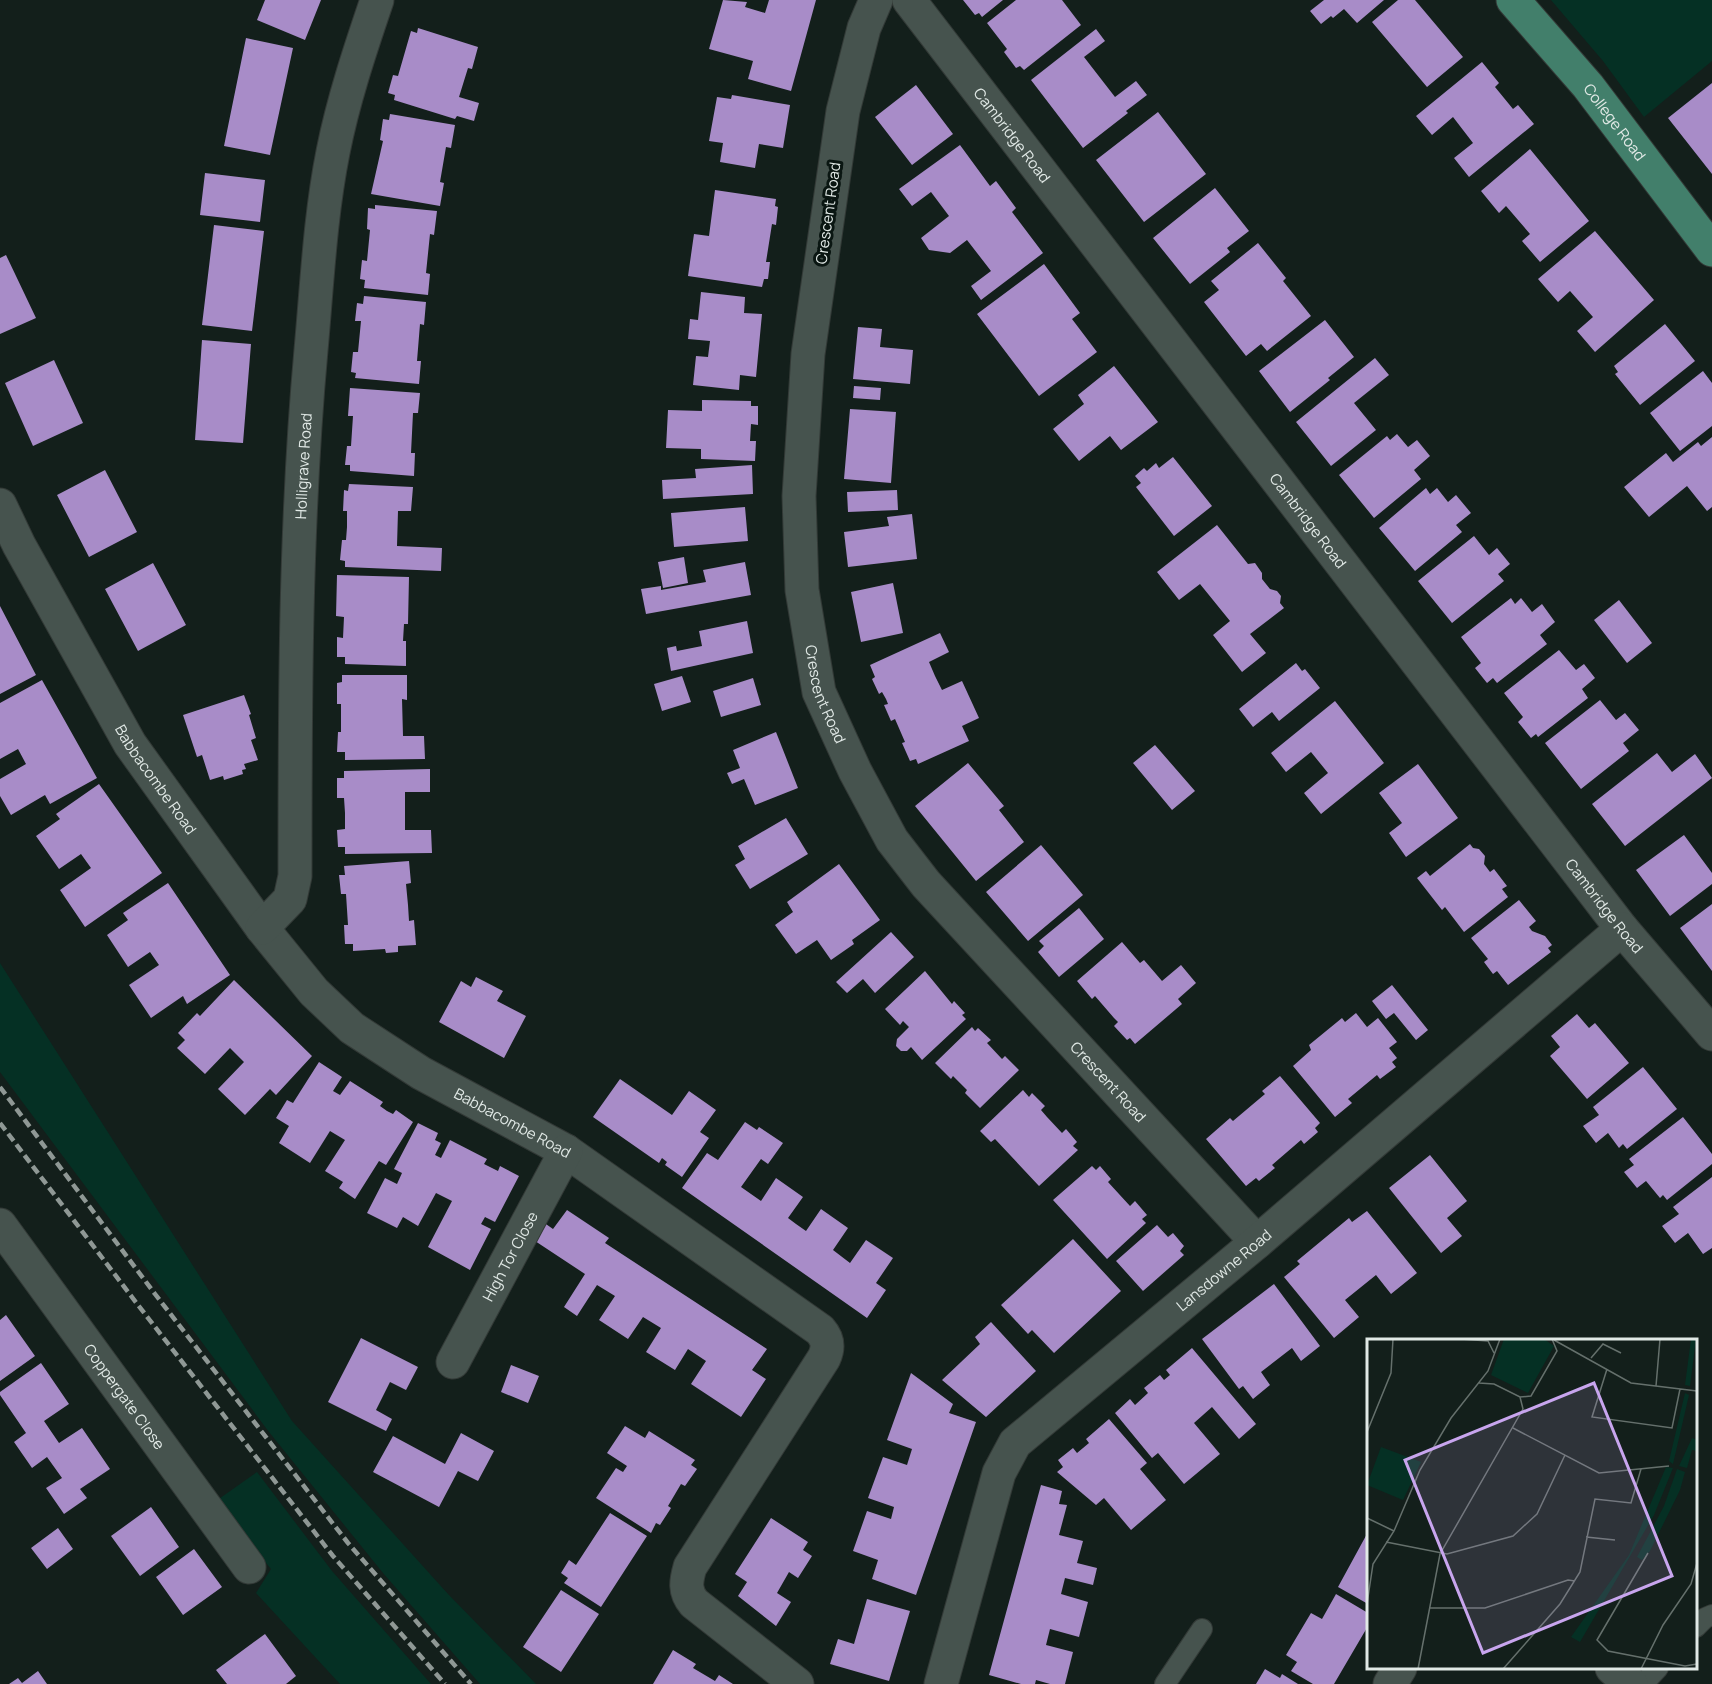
<svg xmlns="http://www.w3.org/2000/svg" width="1712" height="1684" font-family="Manrope,sans-serif">
	<rect width="100%" height="100%" fill="#131f1b"/>
	<path fill="#053024" d="M1551 0H1712V61L1644 117 1603 61Z
		M0 963 292 1421 448 1594 536 1684H480L383 1573 269 1432 0 1072Z
		M257 1472 332 1571 431 1684H340L256 1593 271 1569 216 1501Z"/>
	<path fill="#a88cc8" d="M265 0H321L305 40 257 20Z
		M723 0 747 2 745 7 765 13 769 0H816L791 91 748 79 753 61 709 49Z
		M963 0H1003L982 17 979 13 975 15Z
		M1016 0H1062L1081 25 1024 70 1020 66 1016 68 1004 52 1007 49 987 23Z
		M1324 0H1384L1357 23 1344 9 1333 18 1331 16 1321 24 1310 11Z
		M1398 0H1415L1463 57 1427 87 1372 22Z
		M418 28 478 47 472 69 468 68 459 97 479 103 474 121 457 116 455 119 394 100 395 95 388 93 393 75 398 76 411 31 417 33Z
		M1096 29 1105 41 1084 57 1115 97 1136 81 1147 95 1126 111 1128 113 1083 148 1031 80Z
		M246 38 293 48 270 155 224 146Z
		M1482 62 1499 83 1495 87 1513 109 1518 105 1534 124 1469 177 1454 158 1473 143 1453 117 1432 135 1416 116Z
		M1712 83V174L1668 118Z
		M916 85 953 134 912 165 875 117Z
		M732 95 790 105 783 148 759 144 755 168 720 162 723 143 709 141 717 97 731 99Z
		M1158 112 1206 174 1144 222 1096 160Z
		M390 114 455 125 451 148 446 147 440 182 444 183 440 206 371 194 383 141 380 140 383 119 389 120Z
		M960 145 990 186 996 181 1016 208 1012 212 1043 253 981 300 971 286 991 271 967 240 950 253 929 250 921 238 949 216 931 192 912 206 899 189Z
		M1530 149 1589 221 1540 262 1522 241 1530 234 1506 206 1499 213 1481 191Z
		M205 173 265 180 260 222 200 215Z
		M1215 188 1249 231 1227 248 1230 252 1190 284 1153 238Z
		M715 190 776 199 775 206 778 207 776 225 772 224 766 262H770L768 279H764L762 287 688 276 694 234 709 236Z
		M375 205 437 211 434 235 430 234 426 273 430 274 428 295 364 288 365 280 360 279 362 260 367 261 370 230 367 229 368 208 375 209Z
		M214 225 264 231 252 331 202 325Z
		M1595 231 1654 300 1595 352 1577 331 1593 317 1570 291 1558 302 1538 279Z
		M1258 243 1286 278 1283 281 1311 316 1267 351 1261 344 1246 356 1204 302 1219 290 1211 281Z
		M6 255 36 318 0 334V258Z
		M1044 264 1080 313 1072 319 1097 352 1039 396 977 314Z
		M701 292 745 297 744 313 762 314 756 377 740 375 739 390 693 385 696 356 708 357 710 341 688 339 690 319 698 320Z
		M364 296 426 302 424 325 420 324 417 361H421L419 384 355 378 356 373 351 372 353 352H358L361 321H355L357 303 363 304Z
		M1325 320 1354 357 1328 378 1330 380 1290 412 1259 371Z
		M1665 324 1695 361 1640 405 1615 374 1618 372 1614 366Z
		M858 327 882 329 880 347 913 350 910 384 853 379Z
		M202 340 251 344 243 443 195 440Z
		M1375 358 1389 375 1354 403 1376 430 1331 466 1296 422Z
		M54 360 83 423 33 446 5 383Z
		M1114 366 1158 422 1121 450 1110 436 1079 461 1053 429 1084 404 1078 395Z
		M1703 371 1712 383V426L1680 451 1650 413Z
		M854 386 881 388 880 400 853 398Z
		M350 388 420 393 418 413H413L411 453H415L414 476 350 471V465H345L347 446H351L353 416H348Z
		M702 400 751 401V406H758V425L751 424 750 441H756L755 461 701 459V449L666 448 668 410 702 411Z
		M850 409 896 412 891 483 844 479Z
		M1397 434 1408 447 1417 440 1430 456 1414 470 1421 479 1374 518 1339 475 1387 436 1390 440Z
		M1712 437V507L1707 511 1687 486 1649 517 1624 487 1666 453 1673 462 1698 442 1701 446Z
		M1173 457 1212 506 1174 536 1136 487 1141 483 1135 476 1144 468 1147 471 1156 463 1159 468Z
		M752 465 753 494 663 499 662 480 696 478 695 469Z
		M105 470 137 532 89 557 57 495Z
		M349 484 413 487 411 511H398L397 546 442 548 441 571 345 567V561L340 560 342 540H346L347 527V511H343L344 490 348 491Z
		M1426 488 1430 494 1437 488 1448 502 1456 495 1471 513 1456 525 1462 532 1415 571 1379 528Z
		M897 490 898 510 848 512 847 492Z
		M745 507 748 541 674 547 671 513Z
		M912 514 917 559 848 567 844 532 889 526 887 517Z
		M1217 525 1248 564 1255 563 1262 573V579L1270 589 1277 591 1281 596 1280 603 1284 608 1250 634 1266 653 1242 672 1213 635 1230 621 1200 584 1179 600 1157 572Z
		M1474 536 1489 555 1497 548 1510 564 1498 574 1504 581 1452 623 1418 581Z
		M684 557 688 583 663 588 658 562Z
		M745 562 751 595 646 614 641 589 661 586V590L706 582 703 570Z
		M153 563 186 625 138 651 105 589Z
		M337 575 409 577 408 624H404L403 641H406V666L345 664V657H337V637L343 638 344 617 336 616Z
		M893 583 903 633 861 642 851 592Z
		M1511 598 1515 604 1521 598 1532 612 1542 604 1555 622 1540 635 1547 644 1497 683 1493 678 1487 683 1475 668 1481 663 1461 637Z
		M1619 600 1652 643 1627 663 1594 620Z
		M0 606 36 675 0 694Z
		M747 621 753 653 671 671 667 648 676 646 677 651 702 646 699 631Z
		M940 633 949 652 929 662 935 676 942 690 962 681 979 718 962 726 969 741 918 764 916 759 910 761 902 743 905 742 895 719 891 721 884 705 888 704 886 699 882 692 879 694 872 679 875 677 870 665Z
		M1559 650 1576 670 1584 664 1595 678 1582 689 1588 698 1538 737 1536 734 1531 738 1518 722 1523 717 1504 693Z
		M1296 663 1302 671 1305 669 1320 688 1279 721 1272 712 1253 727 1239 709Z
		M342 675H407V700L402 699 403 736H424L425 759 345 760V752H337L338 732H341V704H337V683L342 682Z
		M682 676 691 702 662 711 654 684Z
		M753 678 761 705 721 717 713 691Z
		M42 680 97 778 50 804 45 795 11 815 0 796V779L26 764 18 749 0 759V703Z
		M244 695 251 714 249 715 256 738 251 740 258 760 244 764 246 769 242 770 243 774 224 780 223 776 210 780 202 755 197 757 183 715Z
		M1600 700 1616 720 1625 713 1639 730 1623 743 1629 751 1581 789 1545 743Z
		M1335 701 1384 763 1321 814 1304 793 1328 773 1311 752 1286 772 1271 753Z
		M776 732 798 788 755 805 744 779 732 784 727 773 740 768 733 750Z
		M1155 745 1195 791 1172 810 1133 763Z
		M1657 753 1672 772 1695 754 1712 778 1625 846 1592 804Z
		M968 763 1004 806 999 810 1024 842 976 881 915 806Z
		M1418 764 1458 818 1406 857 1389 833 1402 823 1379 793Z
		M430 769V792H405V830H431L432 853 345 854V847H338L337 830 345 829V813L344 798H337V778H344V771Z
		M99 784 162 873 85 927 60 890 91 868 81 854 59 869 36 836 60 819 56 814Z
		M786 818 808 854 750 889 735 865 745 859 738 846Z
		M1684 835 1712 873V884L1670 916 1636 870Z
		M1470 844 1473 848 1479 849 1485 856 1484 864 1490 872 1494 869 1507 886 1502 889 1508 897 1464 932 1445 907 1442 910 1417 878 1426 871 1430 876Z
		M1041 845 1083 895 1028 941 986 892Z
		M409 861 411 883 406 884 408 905 409 921 414 920 416 945 398 946V952L386 953 385 949 353 951V944H345L344 925H348L346 894H341L339 875H345L344 866Z
		M839 864 880 920 852 940 854 944 831 960 817 940 796 954 775 925 793 912 787 902Z
		M168 883 230 975 187 1004 183 996 151 1018 129 985 159 965 150 952 128 967 107 935 128 920 123 913Z
		M1519 900 1536 921 1529 927 1532 931 1545 936 1552 945 1548 948 1551 952 1508 985 1497 971 1493 974 1484 962 1488 959 1471 938Z
		M1712 904V971L1680 928Z
		M1079 908 1104 939 1059 977 1038 952 1044 946 1039 941Z
		M891 932 914 957 875 993 863 979 847 993 836 982Z
		M1122 942 1140 963 1144 960 1162 981 1181 965 1196 983 1178 999 1182 1004 1135 1044 1130 1038 1127 1040 1114 1026 1118 1022 1114 1018 1095 996 1092 999 1077 981Z
		M925 971 952 1004 954 1001 965 1013 962 1015 966 1019 922 1060 911 1047 907 1051H901L896 1046 897 1039 909 1027 903 1021 900 1025 885 1009Z
		M476 977 503 991 497 1001 526 1016 504 1058 439 1022 461 981 471 987Z
		M234 980 312 1056 276 1095 270 1089 245 1115 218 1089 244 1062 230 1048 205 1074 177 1048 185 1040 178 1033 197 1013 200 1016Z
		M1392 985 1428 1030 1416 1040 1394 1013 1386 1019 1372 1001Z
		M1356 1013 1367 1027 1378 1018 1397 1042 1389 1048 1397 1058 1392 1062 1396 1067 1380 1079 1377 1075 1348 1099 1352 1103 1335 1117 1293 1066 1311 1050 1309 1045 1342 1018 1345 1022Z
		M1577 1014 1589 1028 1595 1023 1629 1063 1587 1099 1550 1056 1560 1047 1551 1036Z
		M972 1027 975 1031 978 1028 991 1040 987 1043 1002 1059 1005 1056 1019 1070 980 1108 965 1093 967 1090 953 1076 951 1079 935 1063Z
		M319 1062 342 1077 333 1091 340 1095 350 1081 383 1102 380 1106 387 1111 393 1114 396 1110 413 1122 386 1165 379 1161 355 1199 339 1188 343 1182 325 1171 345 1140 330 1131 310 1163 279 1143 289 1126 276 1118 287 1100 293 1103Z
		M1643 1067 1677 1109 1627 1149 1623 1144 1619 1148 1608 1133 1596 1143 1583 1126 1599 1115 1593 1107Z
		M1280 1076 1320 1123 1315 1128 1318 1132 1304 1144 1301 1140 1272 1165 1275 1168 1259 1181 1256 1178 1246 1186 1206 1139 1230 1118 1233 1121 1265 1094 1262 1091Z
		M620 1079 672 1115 689 1091 716 1110 700 1132 709 1138 682 1177 665 1165 667 1162 662 1158 659 1163 593 1117Z
		M1023 1090 1029 1097 1032 1093 1045 1106 1041 1110 1047 1117 1062 1133 1066 1129 1077 1142 1073 1146 1078 1150 1039 1186 995 1139 991 1142 980 1131Z
		M1683 1117 1712 1154V1164L1667 1200 1663 1195 1660 1198 1646 1181 1637 1188 1624 1172 1634 1165 1629 1159Z
		M745 1122 757 1130 759 1127 783 1143 768 1164 761 1159 741 1187 761 1201 776 1178 803 1197 788 1218 796 1224 806 1231 821 1209 848 1228 833 1250 850 1263 866 1240 893 1258 876 1283 886 1290 867 1318 682 1188 707 1153 718 1160Z
		M418 1123 438 1133 435 1140 441 1143 435 1155 441 1158 450 1140 487 1159 484 1164 498 1171 500 1166 519 1176 495 1222 485 1217 481 1224 491 1229 470 1270 428 1247 452 1201 436 1193 418 1226 403 1217 397 1228 367 1213 385 1178 397 1184 402 1173 394 1169Z
		M1430 1155 1467 1201 1447 1218 1462 1236 1441 1253 1389 1188Z
		M1092 1166 1096 1170 1100 1166 1111 1179 1108 1182 1130 1206 1135 1201 1147 1215 1142 1219 1146 1223 1107 1259 1053 1200Z
		M1712 1177V1248L1703 1254 1688 1233 1675 1243 1662 1226 1679 1214 1673 1207Z
		M567 1210 609 1238 605 1243 767 1349 752 1370 766 1379 741 1417 691 1384 706 1361 688 1349 675 1370 646 1352 661 1328 643 1317 628 1339 599 1320 615 1296 597 1285 577 1316 564 1307 585 1274 532 1239 543 1222 553 1229Z
		M1367 1211 1417 1273 1391 1294 1376 1275 1345 1300 1359 1317 1334 1338 1284 1277 1300 1264 1297 1261 1349 1218 1352 1222Z
		M1157 1225 1168 1237 1173 1233 1184 1246 1180 1251 1184 1255 1143 1291 1116 1261Z
		M1073 1239 1121 1291 1054 1353 1032 1330 1028 1334 1001 1305Z
		M1274 1284 1320 1346 1301 1361 1292 1348 1261 1372 1270 1385 1253 1399 1243 1386 1239 1389 1202 1339Z
		M6 1315 35 1356 0 1381V1320Z
		M991 1322 1036 1371 986 1417 942 1380 980 1344 975 1337Z
		M361 1338 418 1367 406 1390 390 1382 376 1410 392 1419 386 1431 328 1402Z
		M1192 1348 1256 1424 1239 1439 1212 1407 1194 1423 1220 1454 1184 1484 1158 1453 1152 1458 1115 1413 1130 1399 1135 1405 1148 1393 1144 1388 1160 1375 1164 1380 1170 1375 1166 1370Z
		M41 1363 69 1404 44 1421 59 1443 82 1428 110 1469 80 1489 87 1498 64 1514 46 1488 62 1478 47 1457 32 1468 14 1442 26 1433 0 1395V1392Z
		M511 1365 539 1376 528 1403 501 1392Z
		M911 1373 953 1404 949 1413 976 1422 916 1595 872 1579 878 1560 853 1551 867 1511 891 1519 894 1507 868 1498 883 1457 907 1465 912 1449 887 1440Z
		M1109 1419 1147 1463 1140 1469 1166 1500 1131 1530 1104 1498 1096 1505 1057 1472 1063 1467 1058 1460 1073 1448 1077 1453 1089 1443 1086 1439Z
		M625 1426 645 1438 649 1431 695 1460 691 1465 697 1469 685 1486 681 1484 668 1506 671 1508 660 1525 656 1523 651 1533 596 1498 616 1468 623 1472 627 1466 607 1453Z
		M461 1433 494 1451 478 1481 458 1471 439 1507 373 1472 393 1436 445 1464Z
		M1041 1485 1062 1491 1059 1504 1067 1505 1059 1535 1083 1541 1077 1563 1097 1568 1093 1585 1065 1578 1061 1594 1088 1602 1079 1637 1050 1629 1046 1645 1073 1652 1065 1684H1050L1036 1680 1035 1684H1021L989 1675Z
		M151 1507 179 1547 140 1576 111 1536Z
		M610 1513 647 1536 601 1607 564 1583 568 1578 561 1573 569 1560 576 1565Z
		M771 1518 808 1542 803 1550 812 1556 798 1578 789 1572 777 1593 791 1602 776 1626 738 1596 747 1582 735 1574Z
		M58 1528 73 1549 47 1569 31 1548Z
		M1368 1532V1604L1338 1587Z
		M194 1549 222 1587 183 1615 156 1577Z
		M561 1590 599 1614 561 1672 523 1647Z
		M1336 1594 1368 1613V1626L1334 1684H1313L1291 1671 1297 1662 1286 1655 1311 1613 1322 1619Z
		M867 1599 910 1611 889 1681 830 1664 838 1639 854 1644Z
		M265 1634 296 1676 286 1684H227L216 1670Z
		M673 1650 696 1664 693 1668 715 1681 719 1675 733 1684H653Z
		M1265 1669 1280 1678 1282 1674 1298 1684H1256Z
		M38 1671 47 1684H9L18 1678 22 1683Z"/>
	<g fill="none" stroke-linecap="round" stroke-linejoin="round">
		<defs>
			<path id="lane" d="M1696 1627 1705 1618 1712 1615
				M1165 1684 1202 1629
				M1643 1684 1658 1668"/>
			<g id="street">
				<path id="s1" d="M876 0 864 28 843 111 808 354 799 496 802 590 819 692 855 771 892 840 926 884 1257 1242"/>
				<path id="s2" d="M909 0 1622 929 1712 1034"/>
				<path id="s3" d="M0 505 19 545 130 744 262 928 314 992 352 1028 421 1073 566 1151 820 1330C828 1339 829 1347 824 1358L690 1567C686 1581 684 1591 694 1603L797 1684"/>
				<path id="s4" d="M262 928 290 899 295 876C295 701 295 525 311 350 317 285 320 217 333 152 343 101 360 50 377 0"/>
				<path id="s5" d="M0 1225 249 1567"/>
				<path id="s6" d="M453 1362 566 1151"/>
				<path d="M1612 1668 1631 1684"/>
				<path id="s7" d="M941 1684 999 1473 1015 1443 1257 1242 1622 929"/>
				<path d="M1390 1684 1400 1668"/>
			</g>
			<g id="primary">
				<path id="s8" d="M1513 0 1588 86 1712 250"/>
			</g>
		</defs>
		<use href="#lane" stroke="#333a37" stroke-width="22"/>
		<use href="#street" stroke="#333a37" stroke-width="35"/>
		<use href="#primary" stroke="#333a37" stroke-width="35"/>
		<use href="#lane" stroke="#46534e" stroke-width="20"/>
		<use href="#street" stroke="#46534e" stroke-width="33"/>
		<use href="#primary" stroke="#427f6b" stroke-width="33"/>
		<path stroke="#8f9895" stroke-width="4.5" stroke-dasharray="9 4.5" stroke-linecap="butt" d="M0 1087 155 1294 348 1543 471 1684
			M0 1123 138 1305 333 1556 445 1684"/>
	</g>
	<g text-anchor="middle" dominant-baseline="central" stroke-width="6" stroke-linejoin="round" paint-order="stroke">
		<g font-size="15" fill="#e1e9e6" stroke="#0a1612">
			<text stroke="none"><textPath href="#s8" startOffset="159">College Road</textPath></text>
			<text stroke="none"><textPath href="#s2" startOffset="170">Cambridge Road</textPath></text>
			<text transform="translate(828 213) rotate(-82)">Crescent Road</text>
			<text stroke="none"><textPath href="#s4" startOffset="474">Holligrave Road</textPath></text>
			<text stroke="none"><textPath href="#s2" startOffset="656">Cambridge Road</textPath></text>
			<text stroke="none"><textPath href="#s1" startOffset="705">Crescent Road</textPath></text>
			<text stroke="none"><textPath href="#s3" startOffset="316">Babbacombe Road</textPath></text>
			<text stroke="none"><textPath href="#s2" startOffset="1142">Cambridge Road</textPath></text>
			<text stroke="none"><textPath href="#s1" startOffset="1191">Crescent Road</textPath></text>
			<text stroke="none"><textPath href="#s3" startOffset="820">Babbacombe Road</textPath></text>
			<text stroke="none"><textPath href="#s6" startOffset="120">High Tor Close</textPath></text>
			<text stroke="none"><textPath href="#s7" startOffset="524">Lansdowne Road</textPath></text>
			<text stroke="none"><textPath href="#s5" startOffset="212">Coppergate Close</textPath></text>
		</g>
	</g>
	<g transform="translate(1367 1339)">
		<rect width="330" height="330" fill="#131f1b"/>
		<path d="M137 0H177L187 7 161 54 124 36ZM324 0H329L323 47 318 46ZM318 54 322 56 306 125 302 122ZM325 99 330 101V112L325 111 320 129 312 127ZM14 108 54 123 36 161 0 146ZM299 128 306 129 287 176 213 303 204 298 262 216ZM310 130 318 133 313 151 283 212 275 221 270 218 297 167Z" fill="#053024"/>
		<path fill="none" stroke="#65706c" stroke-width="1.5" d="M94 0 121 2 127 14M187 1 264 44 330 52M224 19 236 5 254 14M240 30 225 78 305 89 313 50M112 44 127 45 153 58 164 57 190 12 185 0M289 47 293 0M146 89 232 134 302 127M0 93 24 34 26 0M0 179 27 192M219 198 248 201M19 203 80 215 146 197 170 175 198 116M281 214 230 301 241 312 318 327 330 325M0 265 6 225 27 192 53 131 84 79 121 32 133 0M63 269H118L201 241 208 242M51 330 73 215 156 70 153 58M136 330 193 265 213 233 228 160 264 164 274 130M274 330 296 286 324 245 330 224"/>
		<path fill="#c8a5ee" fill-opacity="0.15" stroke="#c8a5ee" stroke-width="3" d="M227 44 305 237 116 314 38 121Z"/>
		<rect width="330" height="330" fill="none" stroke="#e1e9e6" stroke-width="3"/>
	</g>
</svg>
